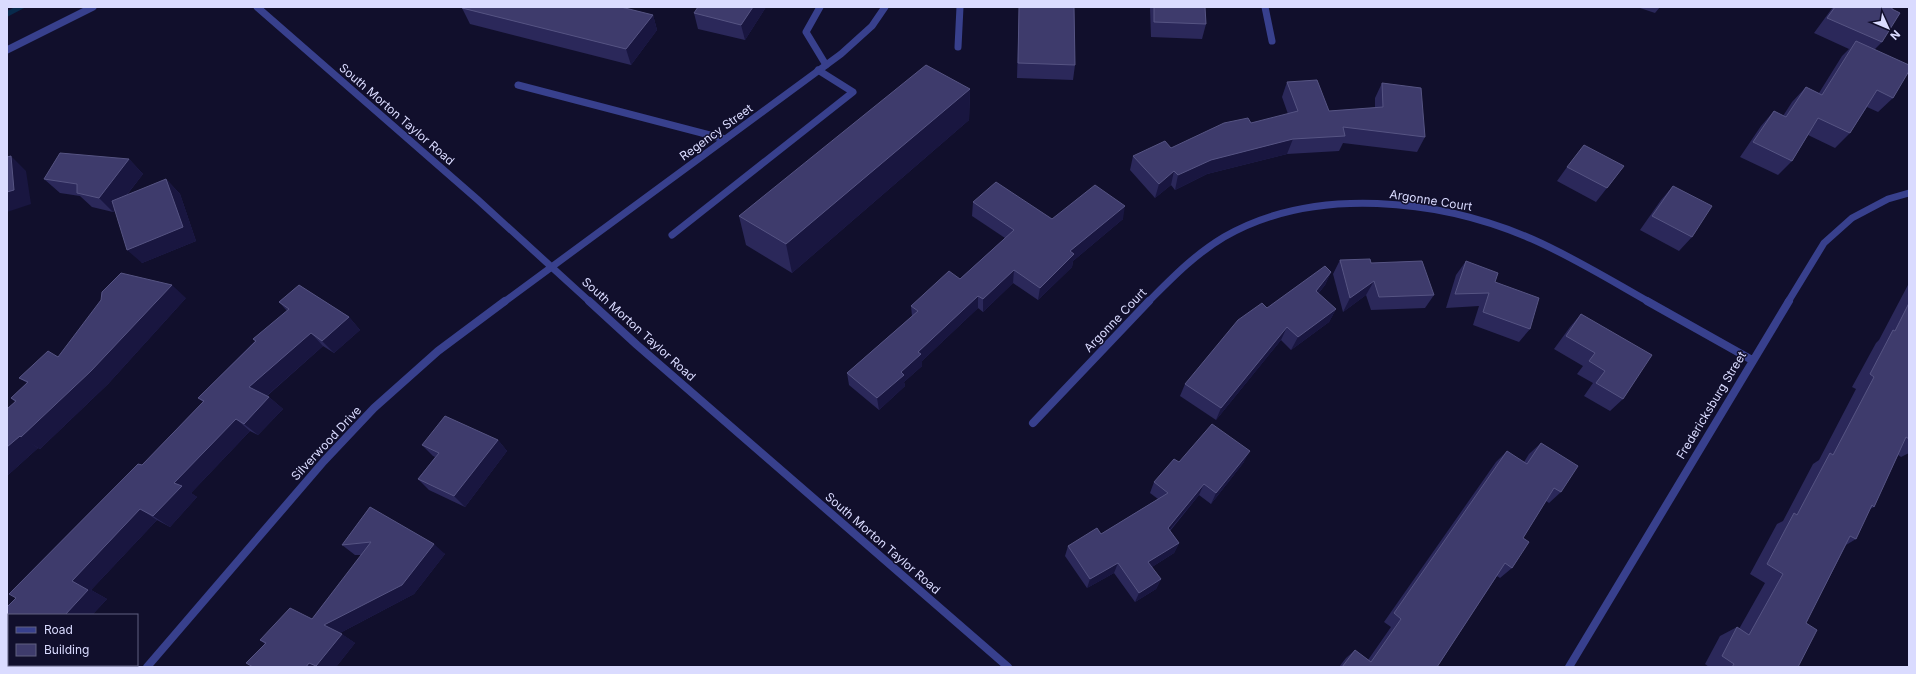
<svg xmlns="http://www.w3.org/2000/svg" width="1916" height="674" font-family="Inter,sans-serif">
	<rect width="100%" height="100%" fill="#110f2c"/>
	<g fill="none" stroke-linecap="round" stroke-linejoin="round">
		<path fill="#082a4c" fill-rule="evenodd" d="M15 7H26L7 17V11Z"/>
		<path stroke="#38408d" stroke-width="7" d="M820 7 806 32 826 65
			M1265 7 1272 41
			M958 47 960 7
			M518 85 725 139
			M672 235 853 92 818 70"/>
		<path stroke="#38408d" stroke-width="7" d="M257 7 478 200 590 302
			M504 302 841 54 872 26 885 7
			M1148 302C1172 278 1194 255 1224 237 1314 185 1440 199 1532 239 1573 257 1610 280 1649 302
			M1788 302 1824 243 1852 218 1888 199 1909 193"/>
		<path stroke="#38408d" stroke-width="8" d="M589 301 637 345 1008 667
			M1647 301 1752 360
			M1033 423 1149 301
			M147 667 324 461 374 408 438 351 505 301
			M1569 667 1789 301"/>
		<path stroke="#38408d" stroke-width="7" d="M7 50 93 7"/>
	</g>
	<path fill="#2b285a" d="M766 7 745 40 698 29 694 13Z
		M1019 7H1074L1075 65 1073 80 1017 78Z
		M1150 7H1205L1206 24 1202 39 1151 37Z
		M1637 7H1660L1655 13Z
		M1833 7H1892L1882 42 1875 49 1893 98 1878 112 1867 107 1850 133 1835 148 1808 135 1792 161 1778 175 1740 157 1761 126 1774 111 1783 116 1792 102 1806 87 1819 93 1842 56 1849 49 1814 33Z
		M462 8 653 15 657 30 631 65 470 24Z
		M1287 82 1329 111 1375 108V98L1382 83 1425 137 1417 152 1343 143 1339 151 1287 154 1207 174 1175 190 1171 185 1155 198 1130 170 1133 156 1171 148 1251 123 1288 114 1282 97Z
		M970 89 969 120 792 273 746 245 739 216Z
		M129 159 143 174 126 196 166 179 180 194 196 241 142 263 115 211 113 212 92 207 80 196 60 193 44 179Z
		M1624 166 1596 202 1557 181 1567 167Z
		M1673 186 1692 237 1679 251 1640 230 1661 200Z
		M973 202 1052 219H1123L1073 261 1072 267 1038 300 1013 283 983 312 978 308 922 361V366L904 382 905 386 879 410 849 385 847 373 912 316 911 306 960 279 1005 238 972 216Z
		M1340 260 1371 263 1434 295 1425 308 1371 310 1366 295 1343 312 1333 274Z
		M1466 261 1495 282 1530 329 1519 342 1473 325 1479 306 1446 308 1456 275Z
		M1331 272 1325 285 1318 294 1336 309 1329 322 1291 350 1281 340 1216 420 1180 396 1185 384 1267 308Z
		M1909 283V453L1901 457 1898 455 1874 507 1870 509 1856 539 1846 545 1806 623 1798 667H1709L1705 664 1720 636 1737 627 1739 629 1765 583 1750 574 1777 524 1783 521 1813 464 1819 460 1856 389 1852 387 1876 343 1879 340Z
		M299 285 349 317 360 330 334 353 323 346 267 396 269 397 283 409 258 435 250 431 191 493 197 497 170 527 157 520 91 590 107 599 92 615H9V665H35L33 667H12L7 665V607L16 598 9 594 138 464 142 465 203 402 198 398 255 341 253 339 287 311 279 302Z
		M186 298 108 384 40 449 38 448 7 476 15 402 11 398 27 383 19 378 58 357Z
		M1581 314 1623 399 1610 411 1584 396 1593 383 1577 374 1583 366 1554 349 1570 327Z
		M498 440 507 451 465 507 429 490 418 479 435 457 433 456 422 445Z
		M1541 443 1561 492 1549 503 1546 501 1523 538 1512 568 1500 578 1497 576 1437 667H1339L1346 658 1355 650 1368 660 1391 627 1384 622 1496 462 1507 451 1524 462 1529 454Z
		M1179 462H1244L1211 504 1199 495 1170 531 1179 543 1174 553 1152 567 1161 579 1156 589 1135 602 1114 573 1087 588 1065 556 1068 546 1101 534 1158 499 1150 493 1154 482Z
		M370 507 445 554 414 594 340 633 355 643 336 667H253L265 644 260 640 312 619 362 555H355L342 545Z"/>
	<path fill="#191640" d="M753 7H766L745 40 741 25Z
		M653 15 657 30 631 65 626 49Z
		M970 89 969 120 792 273 786 244Z
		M1293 139 1287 154 1207 174 1175 190 1178 175 1211 160Z
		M11 156 26 171 31 204 7 212V192Z
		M129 159 143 174 113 212 99 198Z
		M1174 171 1171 185 1155 198 1159 184Z
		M166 179 180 194 196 241 142 263 127 250Z
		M1125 206 1123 219 1073 261 1072 267 1038 300 1040 288 1070 251Z
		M1014 270 1013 283 983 312V299Z
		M1331 272 1325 285 1309 305 1316 291Z
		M1374 281 1366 295 1343 312 1350 298Z
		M172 285 186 298 108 384 40 449 21 437Z
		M978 296V308L922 361V366L904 382 905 386 879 410 877 398 901 372 918 352Z
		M1336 309 1329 322 1291 350 1298 337Z
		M349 317 360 330 334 353 322 341Z
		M1287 327 1281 340 1216 420 1221 408Z
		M311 333 323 346 263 399 249 387Z
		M269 397 283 409 258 435 244 424Z
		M236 419 250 431 191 493 197 497 170 527 153 516 174 483Z
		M20 436 38 448 7 476V447Z
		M498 440 507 451 465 507 454 496Z
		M1250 451 1244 462 1211 504 1216 493Z
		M1204 484 1199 495 1163 538 1168 528Z
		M140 509 157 520 91 590 107 599 92 615H65L72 581Z
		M1179 543 1174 553 1144 572 1148 562Z
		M434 544 445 554 414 594 338 634 324 625Z
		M1118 563 1114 573 1087 588 1090 579Z
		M1161 579 1156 589 1135 602 1139 593Z
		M342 634 355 643 336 667H317L316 666Z
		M9 662V665H35L33 667H12L7 665V664Z
		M309 663 317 667H306Z"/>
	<path fill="#3e3b6c" stroke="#565483" d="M463 7H621L653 15 626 49 462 8Z
		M698 7H753L741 25 694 13Z
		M1019 7H1074L1075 65 1018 63Z
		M1154 7H1205L1206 24 1154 22Z
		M1835 7H1892V9L1900 13 1882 42 1827 18Z
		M1856 41 1909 65V71L1893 98 1877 90 1850 133 1818 118 1792 161 1753 142 1774 111 1786 117 1806 87 1822 95Z
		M926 65 970 89 786 244 739 216Z
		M1317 80 1329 111 1383 107 1382 83 1421 88 1425 137 1343 127 1345 136 1293 139 1211 160 1178 175 1174 171 1159 184 1133 156 1165 141 1171 148 1224 123 1248 118 1251 123 1298 111 1287 82Z
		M1584 145 1624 166 1607 188 1567 167Z
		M60 153 129 159 99 198 77 193V184L44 179Z
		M11 156 14 190 7 192V157Z
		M166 179 183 227 127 250 112 201Z
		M996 182 1052 219 1095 185 1125 206 1070 251 1074 254 1040 288 1014 270 983 299 978 296 918 352 921 354 901 372 904 375 877 398 847 373 918 311 911 306 949 271 960 279 1014 230 973 202Z
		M1673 186 1712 206 1692 237 1652 216Z
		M1370 259 1371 263 1422 261 1434 295 1379 297 1374 281 1350 298 1340 260Z
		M1466 261 1498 273 1495 282 1539 298 1530 329 1483 312 1489 293 1455 294Z
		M1325 266 1331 272 1316 291 1336 309 1298 337 1287 327 1221 408 1185 384 1238 320 1262 303 1267 308Z
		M121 273 172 285 91 371 21 437 20 436 7 447V409L16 401 11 398 28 382 19 378 48 351 58 357 101 300 102 292Z
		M299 285 349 317 322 341 311 333 249 387 269 397 244 424 236 419 174 483 182 486 153 516 140 509 72 581 88 590 65 615H9V662L7 664V607L16 598 9 594 138 464 142 465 204 401 198 398 256 341 253 339 289 309 279 302Z
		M1909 303V439L1906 437 1874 507 1872 505 1856 539 1850 536 1806 623 1817 630 1798 667H1732L1734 664 1722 656 1737 627 1749 635 1783 574 1767 564 1794 513 1797 515 1830 453 1833 455 1874 377 1870 374 1893 330 1895 331Z
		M1581 314 1652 355 1623 399 1596 383 1605 371 1589 361 1595 353 1566 336Z
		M445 416 498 440 454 496 418 479 439 453 422 445Z
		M1212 424 1250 451 1216 493 1204 484 1168 528 1179 543 1148 562 1161 579 1139 593 1118 563 1090 579 1068 546 1097 528 1101 534 1168 493 1154 482 1174 459 1179 462Z
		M1541 443 1578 466 1561 492 1554 488 1523 538 1529 542 1512 568 1505 563 1437 667H1342L1355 650 1371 662 1401 619 1394 613 1507 451 1527 464Z
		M370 507 434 544 402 585 324 625 342 634 316 666 309 663 306 667H253L246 663 266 643 260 640 290 608 312 619 371 542 342 545Z"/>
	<g text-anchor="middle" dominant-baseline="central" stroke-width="3" stroke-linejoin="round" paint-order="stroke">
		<g font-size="12" fill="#dadbff" stroke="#110f2c">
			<text transform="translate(397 114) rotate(41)">South Morton Taylor Road</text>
			<text transform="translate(716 132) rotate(-36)">Regency Street</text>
			<text transform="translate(1431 200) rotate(9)">Argonne Court</text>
			<text transform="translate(1115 320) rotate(-46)">Argonne Court</text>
			<text transform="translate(639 329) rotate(42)">South Morton Taylor Road</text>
			<text transform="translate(1711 405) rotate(-59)">Fredericksburg Street</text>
			<text transform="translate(326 443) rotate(-47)">Silverwood Drive</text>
			<text transform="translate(883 543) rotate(41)">South Morton Taylor Road</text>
		</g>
	</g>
	<rect width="1916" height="674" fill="none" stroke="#dadbff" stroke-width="16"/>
	<rect x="8" y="614" width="130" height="52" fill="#110f2c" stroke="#616180"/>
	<rect x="16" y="627" width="20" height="6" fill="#38408d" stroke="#616180"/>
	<text x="44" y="634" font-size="12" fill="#dadbff">Road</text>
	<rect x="16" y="644" width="20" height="12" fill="#3e3b6c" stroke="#616180"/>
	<text x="44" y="654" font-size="12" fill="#dadbff">Building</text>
	<g transform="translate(1888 28) rotate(134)" stroke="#110f2c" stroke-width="3" paint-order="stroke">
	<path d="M0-3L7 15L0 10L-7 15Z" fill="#dadbff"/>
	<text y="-6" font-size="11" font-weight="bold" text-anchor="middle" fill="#dadbff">N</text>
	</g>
</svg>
